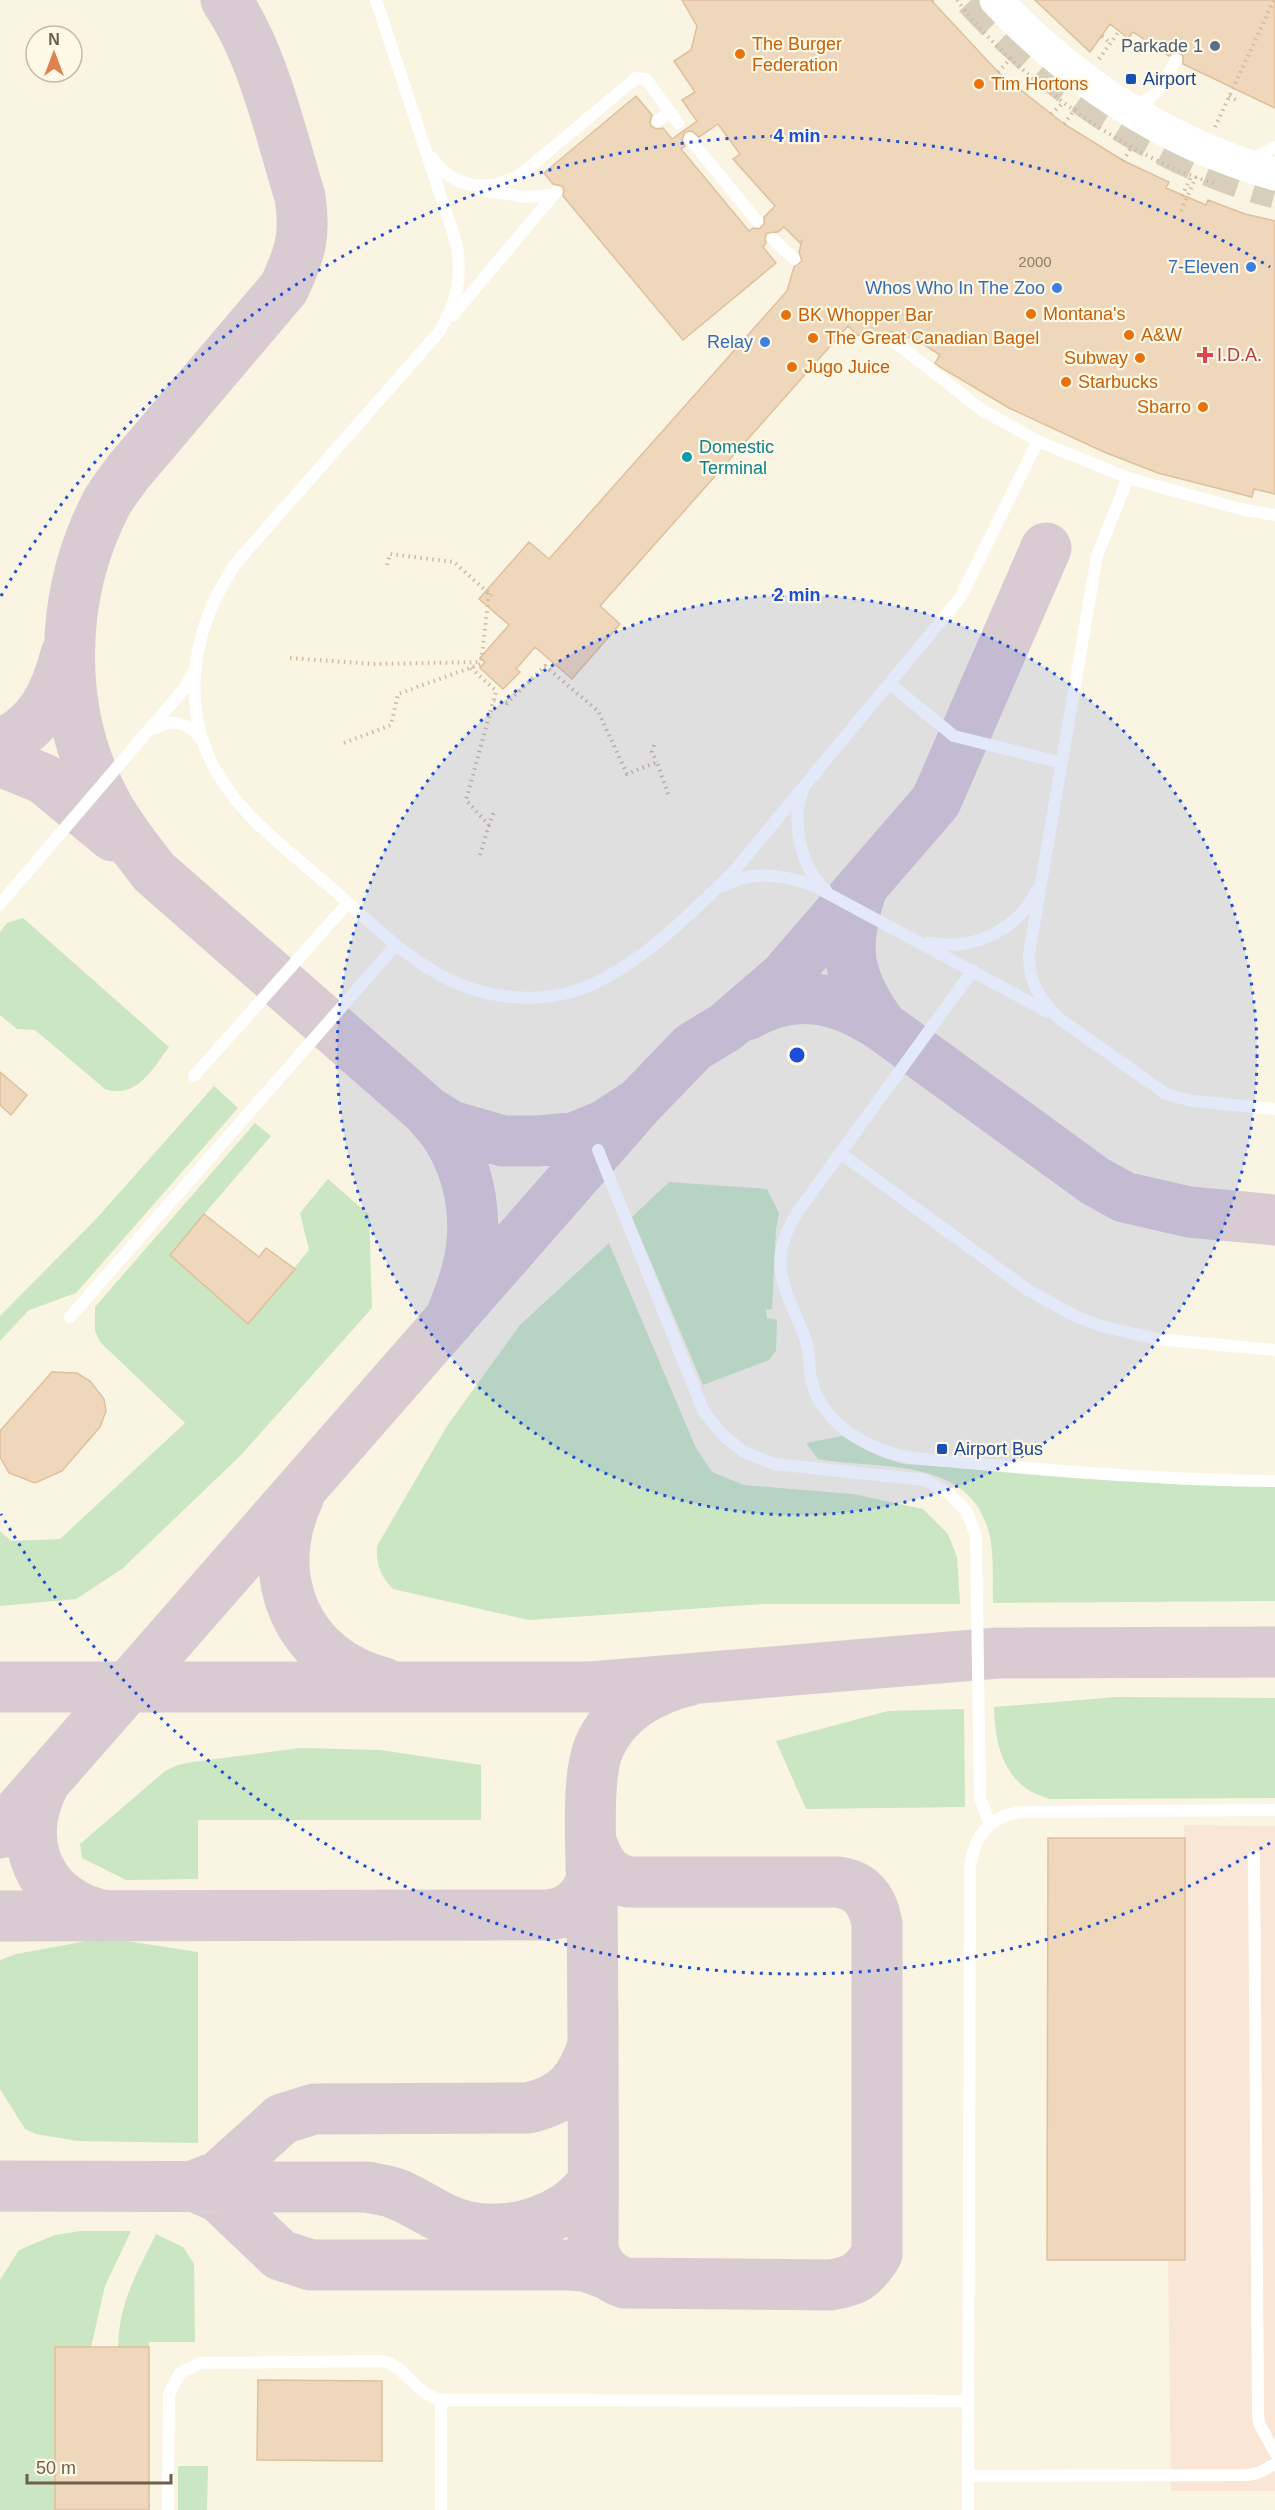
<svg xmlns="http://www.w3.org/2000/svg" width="1275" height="2510" font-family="Arial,sans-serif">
	<rect width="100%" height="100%" fill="#faf4e2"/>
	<path fill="#fae6d6" d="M1184 1825 1275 1826V2491H1171L1168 2260Z"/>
	<path fill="#cbe6c2" d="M23 918 169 1047C153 1068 137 1100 105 1089L35 1030 17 1029 0 1015V932L7 923Z
		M214 1086 238 1108 76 1293 29 1310 0 1341V1316L97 1218Z
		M255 1123 271 1136 170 1254 249 1323 309 1250 300 1213 328 1179 369 1215 372 1308 241 1455 122 1569 76 1599 0 1606V1531L11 1541 60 1539 185 1423 100 1342 95 1331V1307Z
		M669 1182 767 1189 779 1213 776 1229 772 1309 766 1310 767 1318 777 1320 776 1351 769 1360 703 1385 632 1217Z
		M609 1243 696 1448 712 1472 744 1485 853 1494 923 1509 948 1534 957 1557 960 1604H763L529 1620 393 1589C380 1575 376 1565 377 1546L447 1426 520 1325Z
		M842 1436C863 1449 881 1459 905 1464L1187 1485 1275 1486V1601L993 1603C992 1580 995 1552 988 1529 966 1456 879 1470 818 1459L806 1443Z
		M1117 1697 1275 1698V1798L1049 1799C1042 1796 1033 1793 1027 1789 1000 1770 995 1737 994 1707Z
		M964 1709 965 1807 806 1809 776 1741 888 1711Z
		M300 1748 380 1750 481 1765V1820H198V1879L126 1880 82 1858 80 1844 165 1771 178 1765 193 1762Z
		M87 1941H126L198 1952V2143L77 2141 36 2134 25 2129 0 2089V1960L16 1954Z
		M80 2231H131L105 2286 91 2347H55V2510H0V2280L19 2250 55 2235Z
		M156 2234 183 2247 194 2264 195 2342H149V2347H118C119 2302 137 2273 156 2234Z
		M178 2466H208L207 2510H178Z"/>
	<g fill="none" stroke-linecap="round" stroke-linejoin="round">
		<path stroke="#d9cbd2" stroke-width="51" d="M226 0C263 53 281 135 300 197 306 235 300 254 284 288L128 472C121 482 113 492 107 502 58 596 56 712 107 805 120 829 138 851 154 872L427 1111C433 1119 442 1127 447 1136 472 1175 479 1226 467 1270 463 1287 456 1303 450 1319
			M0 744C40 728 56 693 66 654
			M0 761 44 779 113 836
			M862 888C842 946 846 977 882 1026
			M747 1015C795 987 838 997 882 1026L1095 1181 1124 1197 1189 1212 1275 1220
			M427 1111 451 1126 503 1141H538L576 1137 605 1125 639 1103 693 1047 726 1027 785 976 936 801 1046 548
			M299 1496C261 1576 297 1661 384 1683
			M0 1687H591L998 1653 1275 1652
			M45 1782C13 1841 39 1903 106 1916
			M0 1833 639 1103
			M591 1841C598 1863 606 1877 629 1882H836C861 1884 873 1900 877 1924V2254C863 2276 856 2281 830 2285L625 2283C607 2277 600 2268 593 2251 594 2134 593 2017 592 1901 592 1863 585 1779 599 1747 616 1708 654 1688 694 1679
			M0 1916 547 1915C570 1913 582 1902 592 1881
			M0 2186 367 2187C376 2189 386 2190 394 2193 411 2199 426 2210 443 2218 481 2237 530 2231 566 2208 576 2202 584 2192 593 2184
			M193 2186 219 2176 282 2119 314 2109 528 2108C567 2099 581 2081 593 2045
			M193 2186 219 2197 280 2255 311 2265H569L585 2266 607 2274"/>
	</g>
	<path fill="#eed7bb" stroke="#dfc09d" stroke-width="1.5" fill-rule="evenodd" d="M682 0H931L998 72 1064 124 1124 161 1169 182 1166 188 1206 205 1208 200 1245 214 1275 221V494L1254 489 1252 497 1158 473 1104 452 1009 408 940 367 935 363 940 355 914 338 902 337 892 331 883 336 857 335 848 326 600 606 620 624 572 679 535 647 516 669 520 672 503 689 480 668 485 662 480 658 509 625 479 599 529 542 549 559 787 291 794 267 802 261 799 252 802 241 800 243 784 227 778 232 767 233 765 238 766 243 763 247 776 263 683 340 563 196 564 190 562 186 553 184 544 173 636 96 652 115 650 122 651 126 656 129 663 128 672 139 697 121 682 100 695 92 674 61 691 50 697 26ZM718 124 740 154 733 159 775 206 764 217V224L759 229 753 228 749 231 681 149 685 146 682 140 685 132 692 131 699 137Z
		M1035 0H1275V108L1183 64V56L1180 53H1172L1169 56 1133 32 1128 38 1110 24 1090 52Z
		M0 1072 27 1095 11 1115 0 1105Z
		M204 1214 259 1257 266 1248 295 1269 248 1324 170 1255Z
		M52 1372 77 1373 90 1381 104 1399 106 1411 100 1427 62 1471 35 1483 9 1473 0 1457V1431Z
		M1048 1838H1185V2260H1047Z
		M55 2347H149V2510H55Z
		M258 2380 382 2381V2461L257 2460Z"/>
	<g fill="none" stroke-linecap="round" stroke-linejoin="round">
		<path stroke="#d8cebc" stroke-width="33" stroke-dasharray="33 16" stroke-linecap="butt" d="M971 0C1054 89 1156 161 1275 192"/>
		<path stroke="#d2ba9f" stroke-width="4" stroke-dasharray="1.5 4.5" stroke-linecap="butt" d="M957 0C1009 72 1132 162 1218 184
			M932 1 933 0
			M1102 36 1110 43
			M1099 59 1120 30
			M998 72 1012 57
			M1229 96 1236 100
			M1051 114 1064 102
			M1064 124 1076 108
			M1215 127 1274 0
			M1123 161 1132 146
			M1182 196 1192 175
			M1181 211 1196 177
			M387 565 390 554 454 562 492 596
			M290 658 374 664 479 662
			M471 668 496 691 466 800 489 825 495 809
			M494 700 507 703 545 666 598 711 627 774 657 762 668 794
			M344 743 391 725 398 694 481 664 489 593
			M654 745 652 752 657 762
			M480 855 489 825"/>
		<path stroke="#fff" stroke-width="12" d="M376 0 456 242C463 277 457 302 439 332L237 562C199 616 182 683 205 747 227 808 287 849 334 890 371 923 407 960 452 981 486 997 526 1002 563 994 625 981 690 915 734 871L960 598 1038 441
			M1133 103C1158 102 1164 80 1176 60
			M658 121 670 111
			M690 139 757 221
			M431 157C454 190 493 194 525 171L636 78 645 79 649 83 678 123
			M1250 160 1275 147
			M481 190 526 197 551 195
			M773 239 794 259
			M453 315 556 192
			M891 339 982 410 1038 441 1128 478
			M1275 515 1240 509 1128 478 1097 556 1029 954C1029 983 1039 999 1060 1019L1166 1094 1192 1101 1275 1109
			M890 684 954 736 1062 763
			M154 729C170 718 190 722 200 739
			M803 790C790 820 801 869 826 890
			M724 886C751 869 784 875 812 885L1046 1011
			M0 904 184 689 192 674
			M929 943C973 951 1017 931 1037 890
			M973 970 799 1210C764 1263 785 1286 805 1338 811 1353 808 1368 812 1383 825 1427 871 1451 913 1458 1033 1469 1154 1480 1275 1481
			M194 1076 348 903
			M598 1150 704 1412 724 1436 744 1452 774 1464 925 1480 950 1494 967 1512 976 1536 980 1798 990 1824C977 1837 973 1849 970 1867L968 2510
			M840 1153 1028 1290 1077 1317 1101 1326 1157 1339 1275 1350
			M70 1317 396 945
			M990 1824 1004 1816 1020 1812 1275 1810
			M1254 1856 1258 2414 1259 2423 1275 2453
			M441 2400V2510
			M968 2476 1248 2475 1258 2473 1275 2464
			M168 2510 169 2394 180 2373 200 2363 383 2361C407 2367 416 2395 441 2400L968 2401"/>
		<path stroke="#fff" stroke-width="33" d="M996 0C1072 81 1167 144 1275 174"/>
	</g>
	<circle cx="797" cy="1055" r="460" fill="#1d4ed8" fill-opacity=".12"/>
	<g fill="none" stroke="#1d4ed8" stroke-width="3" stroke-dasharray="3 6">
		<circle cx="797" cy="1055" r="460"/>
		<path d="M1270 1843A919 919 0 0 1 1 1514M1 596A919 919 0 0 1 1270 267"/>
	</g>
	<circle fill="#5c6f8a" stroke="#fef8e7" stroke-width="2" cx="1215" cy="46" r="6"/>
	<g fill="#e8710a" stroke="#fef8e7" stroke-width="2">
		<circle cx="740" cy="54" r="6"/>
		<circle cx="979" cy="84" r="6"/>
		<circle cx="1031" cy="314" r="6"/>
		<circle cx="786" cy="315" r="6"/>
		<circle cx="1129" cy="335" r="6"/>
		<circle cx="813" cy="338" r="6"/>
		<circle cx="1140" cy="358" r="6"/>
		<circle cx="792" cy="367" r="6"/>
		<circle cx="1066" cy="382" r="6"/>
		<circle cx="1203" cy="407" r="6"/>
	</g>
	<g fill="#1a4fb4" stroke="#fef8e7" stroke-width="2">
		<rect x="1125" y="73" width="12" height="12" rx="3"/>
		<rect x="936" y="1443" width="12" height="12" rx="3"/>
	</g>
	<g fill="#3f7fe0" stroke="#fef8e7" stroke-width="2">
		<circle cx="1251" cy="267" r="6"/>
		<circle cx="1057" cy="288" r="6"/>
		<circle cx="765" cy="342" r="6"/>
	</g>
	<path fill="#e0444e" stroke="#fef8e7" stroke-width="2" d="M1202 346h6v6h6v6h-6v6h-6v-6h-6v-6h6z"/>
	<circle fill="#0f9aa8" stroke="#fef8e7" stroke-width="2" cx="687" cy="457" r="6"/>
	<g text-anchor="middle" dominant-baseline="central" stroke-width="4.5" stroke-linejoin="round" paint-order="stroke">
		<g font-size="15" fill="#907c66">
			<text x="1035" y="261">2000</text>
		</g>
		<g font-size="18" fill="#c56008" stroke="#fef8e7" text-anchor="start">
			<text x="752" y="44">The Burger<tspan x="752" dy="21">Federation</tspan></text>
			<text x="991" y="84">Tim Hortons</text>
			<text x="1043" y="314">Montana's</text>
			<text x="798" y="315">BK Whopper Bar</text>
			<text x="1141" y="335">A&amp;W</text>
			<text x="825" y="338">The Great Canadian Bagel</text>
			<text x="1128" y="358" text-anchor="end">Subway</text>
			<text x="804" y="367">Jugo Juice</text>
			<text x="1078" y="382">Starbucks</text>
			<text x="1191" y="407" text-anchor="end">Sbarro</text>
		</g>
		<g font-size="18" fill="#4e5e75" stroke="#fef8e7" text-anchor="end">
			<text x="1203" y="46">Parkade 1</text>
		</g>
		<g font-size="18" fill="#164399" stroke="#fef8e7" text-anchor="start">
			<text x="1143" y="79">Airport</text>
			<text x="954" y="1449">Airport Bus</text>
		</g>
		<g font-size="18" fill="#366cbe" stroke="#fef8e7" text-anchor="end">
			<text x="1239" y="267">7-Eleven</text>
			<text x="1045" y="288">Whos Who In The Zoo</text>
			<text x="753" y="342">Relay</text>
		</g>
		<g font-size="18" fill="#be3a42" stroke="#fef8e7" text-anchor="start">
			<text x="1217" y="355">I.D.A.</text>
		</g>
		<g font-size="18" fill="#0d838f" stroke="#fef8e7" text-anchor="start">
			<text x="699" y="447">Domestic<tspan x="699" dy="21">Terminal</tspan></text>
		</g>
	</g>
	<circle cx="797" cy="1055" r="9" fill="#1d4ed8" stroke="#fef8e7" stroke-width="3"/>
	<g font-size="18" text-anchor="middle" font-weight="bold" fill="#1d4ed8" stroke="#fef8e7" stroke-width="4.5" stroke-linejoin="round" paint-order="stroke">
		<text x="797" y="142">4 min</text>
		<text x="797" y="601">2 min</text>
	</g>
	<g transform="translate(54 54)"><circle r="28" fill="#fef8e7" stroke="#c5baa8" stroke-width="1.5"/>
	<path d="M0-4.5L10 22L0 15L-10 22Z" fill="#dd824e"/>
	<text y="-9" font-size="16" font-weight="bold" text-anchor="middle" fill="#705d4a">N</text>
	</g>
	<path d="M27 2474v9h144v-9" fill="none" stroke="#705d4a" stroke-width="3"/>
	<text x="36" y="2474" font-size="18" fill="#705d4a" stroke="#fef8e7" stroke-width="4.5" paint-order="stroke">50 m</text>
</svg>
